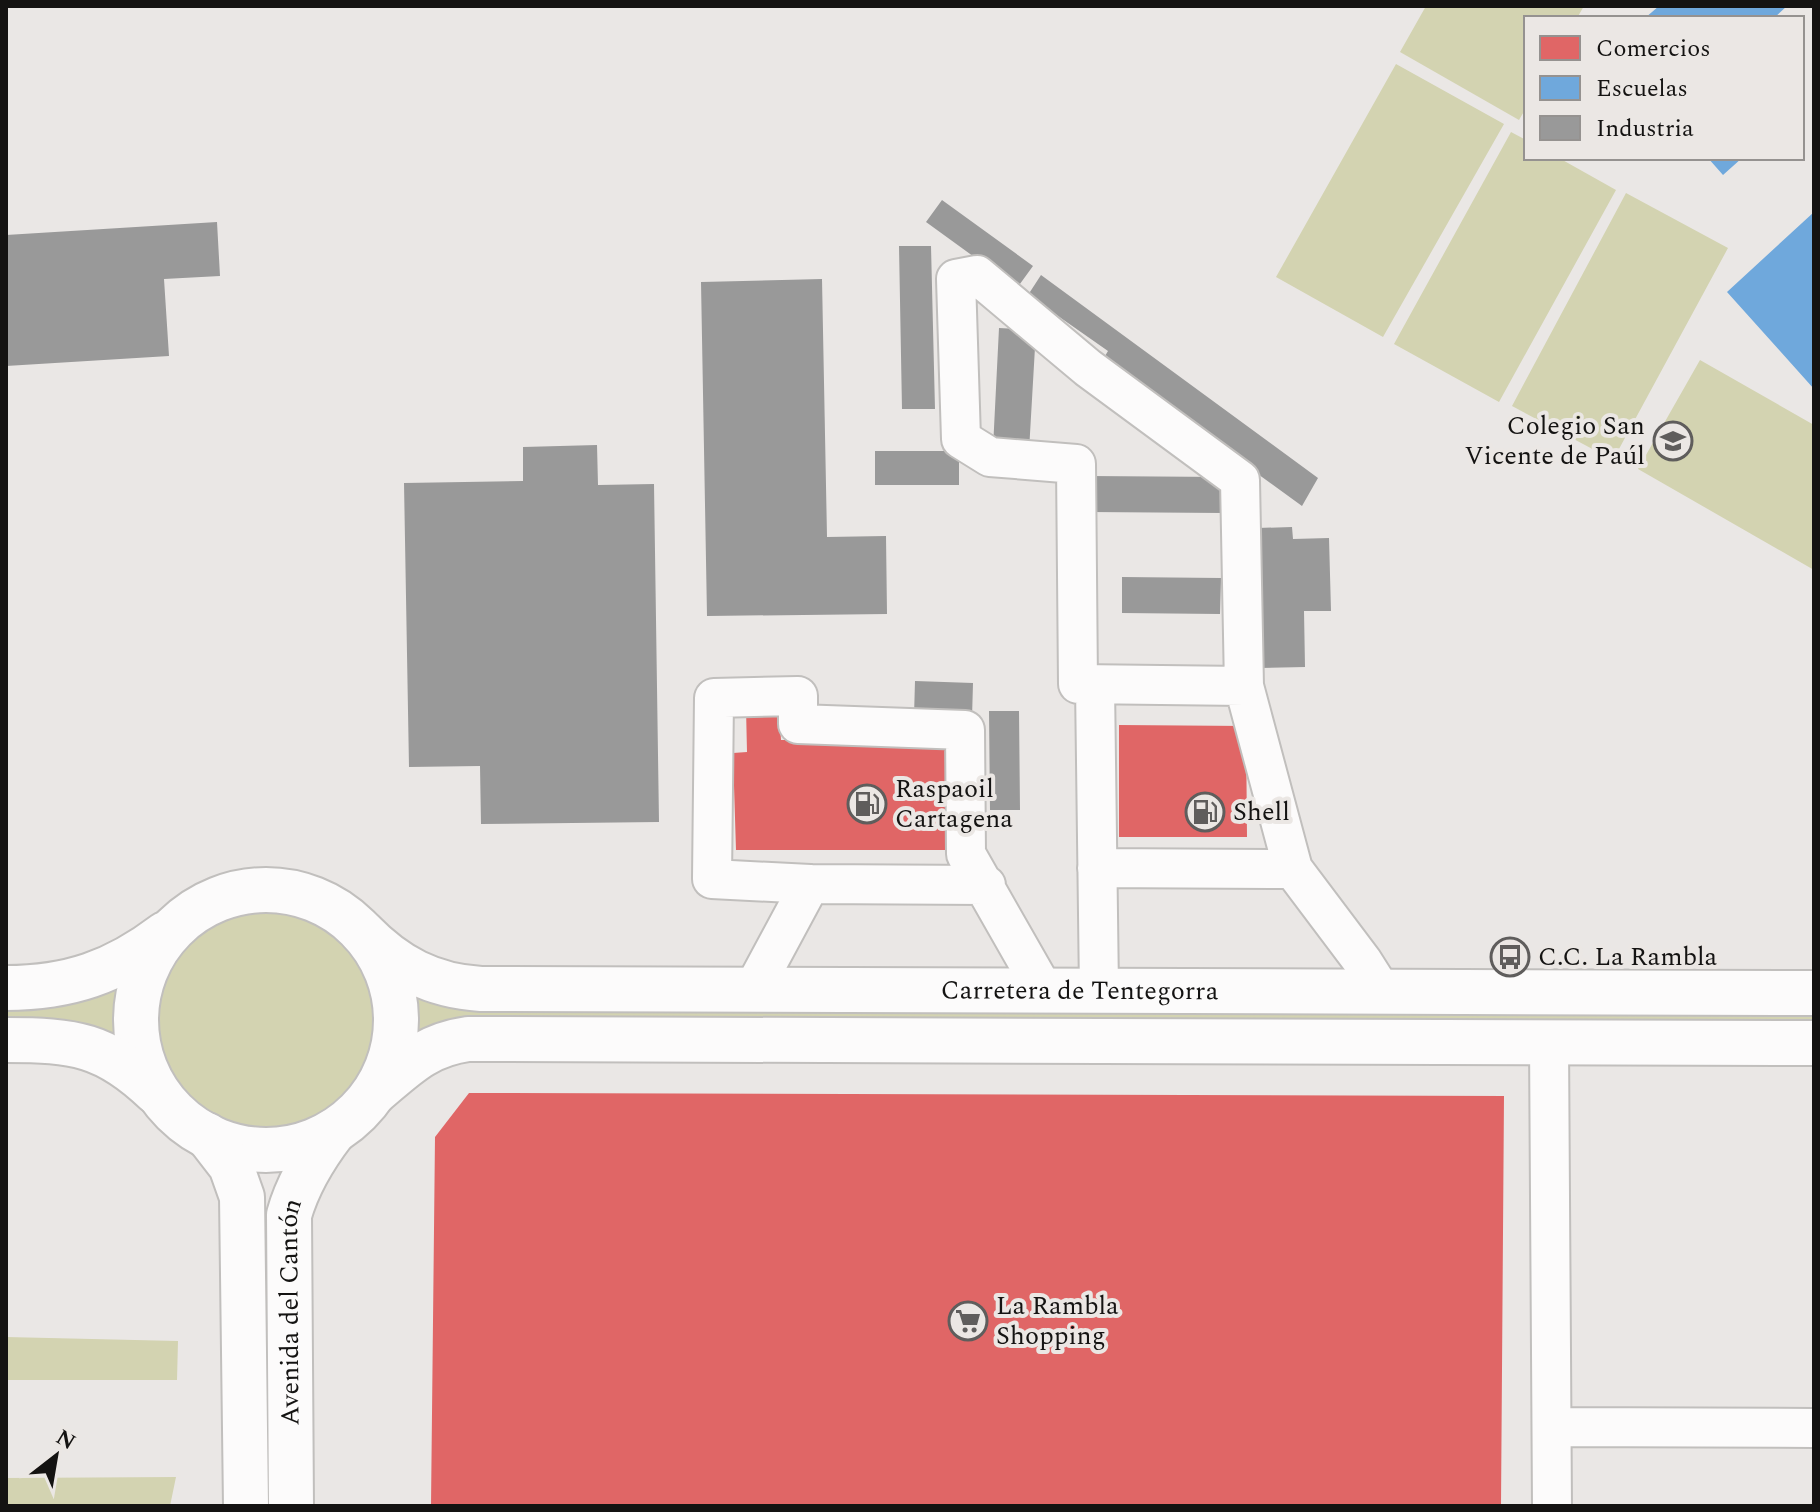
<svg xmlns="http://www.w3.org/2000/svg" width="1820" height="1512" font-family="Spectral,serif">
	<rect width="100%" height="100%" fill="#eae7e5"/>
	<path fill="#d3d3b1" d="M1426 6H1584L1577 18H1526V108L1519 120 1400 52Z
		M1396 64 1504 124 1383 337 1276 277Z
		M1511 132 1526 140V158H1559L1616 190 1499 402 1394 344Z
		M1626 193 1728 248 1613 460 1512 406Z
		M1700 360 1814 425V570L1638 469Z
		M255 890C323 890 354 924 402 966L1814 994V1043L468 1039 375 1092 344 1125 301 1145 265 1150 229 1144 186 1122 161 1096 6 1040V988L173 928C197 906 223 894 255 890Z
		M6 1337 178 1341 177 1380H6Z
		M176 1477 170 1506H6V1478Z"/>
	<path fill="#e06666" d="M779 707 781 740H945L948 850H736L733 753 747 752 746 708Z
		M1119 725 1246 726 1247 837H1119Z
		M469 1093 1504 1096 1501 1506H431L435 1137Z"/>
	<path fill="#6fa8dc" d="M1659 6H1787L1774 18H1645Z
		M1708 158H1742L1723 175Z
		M1814 212V389L1727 292Z"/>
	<path fill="#999" d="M942 200 1033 266 1017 288 926 222Z
		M217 222 220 276 164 279 169 356 6 366V235Z
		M899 246H931L935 409H902Z
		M1041 275 1318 478 1302 506 1102 361 1108 351 1028 295Z
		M822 279 827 537 886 536 887 614 707 616 701 282Z
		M999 328 1036 330 1029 451 993 448Z
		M597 445 598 485 654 484 659 822 481 824 480 766 409 767 404 483 523 481V447Z
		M875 451H959V485H875Z
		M1089 476 1223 477V513L1089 512Z
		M1292 527 1293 539 1329 538 1331 611H1304L1305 667 1260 668 1257 528Z
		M1122 577 1221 578 1220 614 1122 613Z
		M915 681 973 683 972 718 914 716Z
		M989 711H1019L1020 810H990Z"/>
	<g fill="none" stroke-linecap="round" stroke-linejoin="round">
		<defs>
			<path id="minor" d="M1095 685 1099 990
				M1244 686 1078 684 1076 464 990 457 961 439 956 279 977 275 1088 368 1240 480 1244 686 1293 869 1363 962 1382 992
				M1097 868 1293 869
				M986 885 810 884 712 879 714 698 798 696V724L965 730 966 854 1044 991
				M753 990 810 884
				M1549 1042 1552 1506
				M1552 1427 1814 1428"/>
			<g id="major">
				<circle cx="266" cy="1020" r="130"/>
				<path id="s1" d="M362 932C396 967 432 986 481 989L1814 993"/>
				<path d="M6 988C69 988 115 972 165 934"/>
				<path d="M6 1040C74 1040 106 1044 156 1092"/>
				<path d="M375 1092C406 1066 425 1045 468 1039L1814 1043"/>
				<path d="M207 1135 231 1166 242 1197 246 1506"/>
				<path id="s2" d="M291 1506 289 1215C298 1183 314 1157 334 1131"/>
			</g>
		</defs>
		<use href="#minor" stroke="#c1bfbd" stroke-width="42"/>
		<use href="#major" stroke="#c1bfbd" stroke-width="48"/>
		<use href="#minor" stroke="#fcfbfb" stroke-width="38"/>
		<use href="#major" stroke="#fcfbfb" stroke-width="44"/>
	</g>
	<defs>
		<symbol id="school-ring" viewBox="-11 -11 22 22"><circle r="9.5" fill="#ebe7e4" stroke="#5f5d5c" stroke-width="1.5"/><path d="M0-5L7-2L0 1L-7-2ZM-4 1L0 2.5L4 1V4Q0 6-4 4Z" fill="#5f5d5c"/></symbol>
		<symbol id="fuel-ring" viewBox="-11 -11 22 22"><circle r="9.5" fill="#ebe7e4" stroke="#5f5d5c" stroke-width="1.5"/><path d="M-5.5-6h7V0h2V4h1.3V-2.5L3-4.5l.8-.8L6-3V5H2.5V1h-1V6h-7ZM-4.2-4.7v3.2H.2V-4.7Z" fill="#5f5d5c"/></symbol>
		<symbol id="bus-ring" viewBox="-11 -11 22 22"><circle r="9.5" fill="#ebe7e4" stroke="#5f5d5c" stroke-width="1.5"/><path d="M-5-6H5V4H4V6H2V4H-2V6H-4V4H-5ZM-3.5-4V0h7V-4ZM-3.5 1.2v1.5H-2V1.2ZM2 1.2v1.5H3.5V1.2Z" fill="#5f5d5c"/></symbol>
		<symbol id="supermarket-ring" viewBox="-11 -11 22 22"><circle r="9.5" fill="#ebe7e4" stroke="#5f5d5c" stroke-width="1.5"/><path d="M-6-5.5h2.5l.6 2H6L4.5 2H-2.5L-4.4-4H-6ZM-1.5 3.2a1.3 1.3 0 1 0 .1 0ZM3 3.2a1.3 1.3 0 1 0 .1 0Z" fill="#5f5d5c"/></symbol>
	</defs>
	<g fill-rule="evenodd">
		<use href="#school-ring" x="1651" y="419" width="44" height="44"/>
		<use href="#fuel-ring" x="845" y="782" width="44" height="44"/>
		<use href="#fuel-ring" x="1183" y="790" width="44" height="44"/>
		<use href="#bus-ring" x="1488" y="935" width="44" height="44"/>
		<use href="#supermarket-ring" x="946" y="1299" width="44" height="44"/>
	</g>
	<g text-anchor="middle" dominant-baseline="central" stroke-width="8" stroke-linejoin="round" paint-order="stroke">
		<g font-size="26" fill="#141312" stroke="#ebe7e4" text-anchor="start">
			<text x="1645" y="426" text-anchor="end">Colegio San<tspan x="1645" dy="30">Vicente de Paúl</tspan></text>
			<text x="895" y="789">Raspaoil<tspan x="895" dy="30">Cartagena</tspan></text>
			<text x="1233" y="812">Shell</text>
			<text x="1538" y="957">C.C. La Rambla</text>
			<text x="996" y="1306">La Rambla<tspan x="996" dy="30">Shopping</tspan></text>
		</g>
		<g font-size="26" fill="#141312" stroke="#ebe7e4">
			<text stroke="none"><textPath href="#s1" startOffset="734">Carretera de Tentegorra</textPath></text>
			<text stroke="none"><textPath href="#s2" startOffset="194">Avenida del Cantón</textPath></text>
		</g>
	</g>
	<rect width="1820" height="1512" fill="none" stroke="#141312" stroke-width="16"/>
	<rect x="1524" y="16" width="280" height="144" fill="#ebe7e4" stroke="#959290" stroke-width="2"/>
	<rect x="1540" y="36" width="40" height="24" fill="#e06666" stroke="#959290" stroke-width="2"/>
	<text x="1596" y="56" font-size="24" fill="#141312">Comercios</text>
	<rect x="1540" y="76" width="40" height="24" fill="#6fa8dc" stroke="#959290" stroke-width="2"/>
	<text x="1596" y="96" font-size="24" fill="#141312">Escuelas</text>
	<rect x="1540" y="116" width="40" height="24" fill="#999999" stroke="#959290" stroke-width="2"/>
	<text x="1596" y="136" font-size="24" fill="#141312">Industria</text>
	<g transform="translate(56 1456) rotate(31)" stroke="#ebe7e4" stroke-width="6" paint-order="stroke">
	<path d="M0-6L14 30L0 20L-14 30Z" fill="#141312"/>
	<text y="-12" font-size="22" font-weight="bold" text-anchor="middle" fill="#141312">N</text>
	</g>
</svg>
